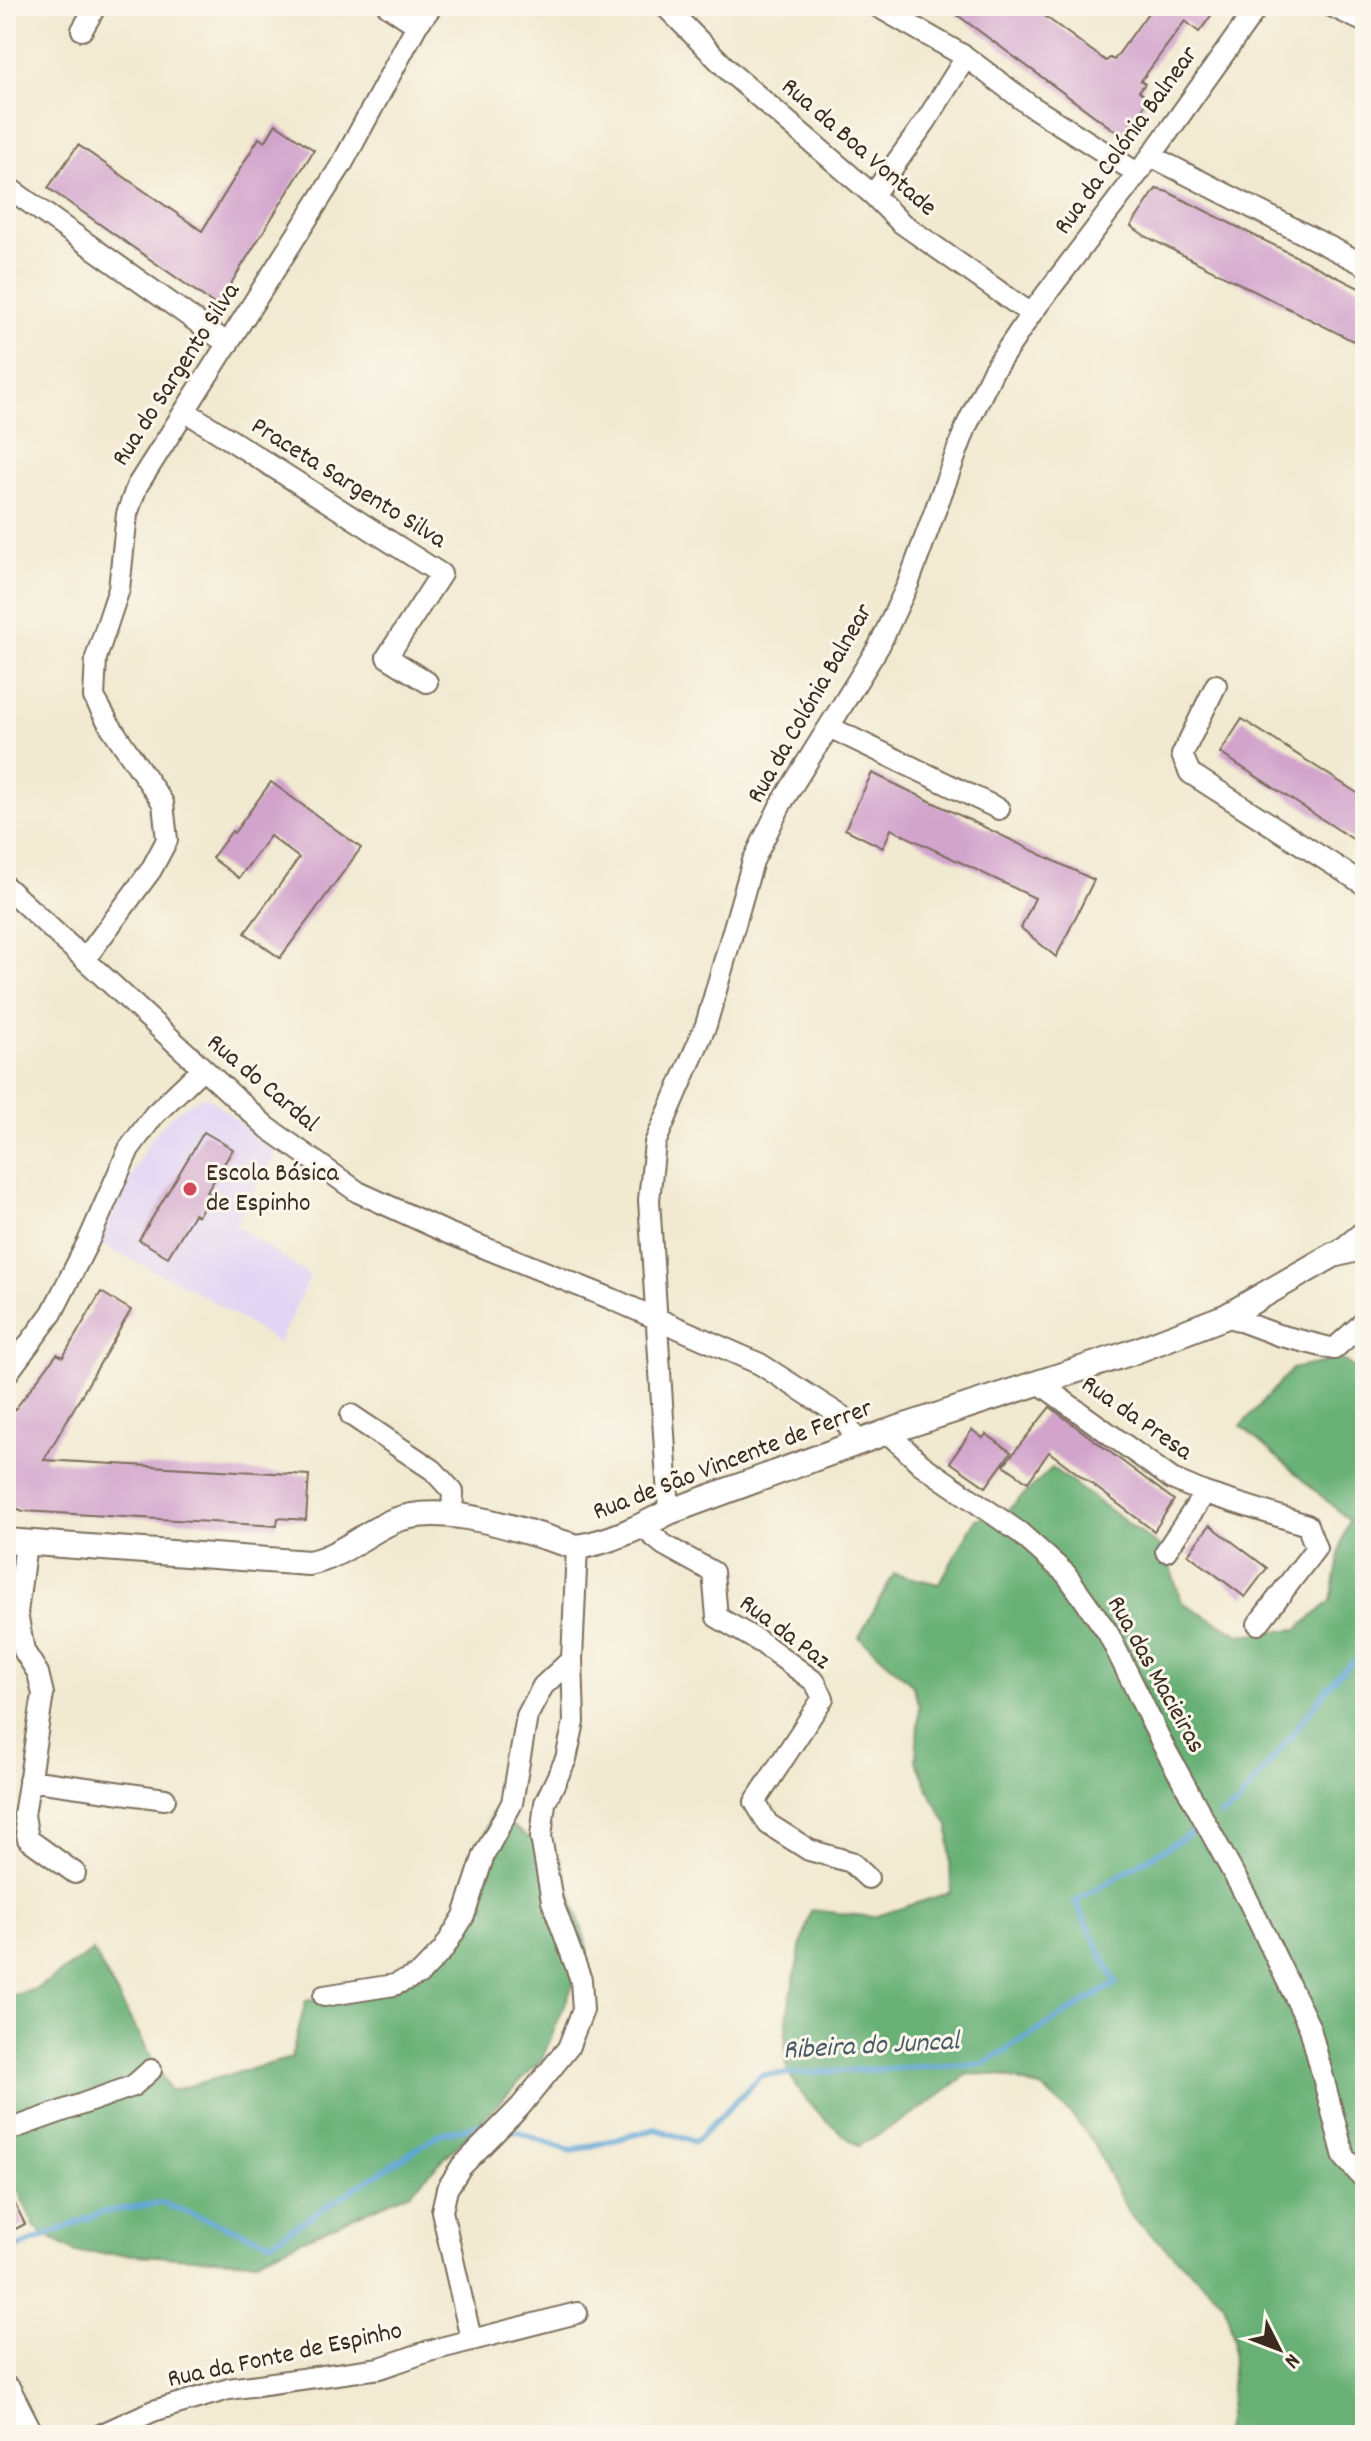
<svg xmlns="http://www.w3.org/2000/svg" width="1371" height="2441" font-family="Dekko,sans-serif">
	<rect width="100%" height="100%" fill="#fbf7ec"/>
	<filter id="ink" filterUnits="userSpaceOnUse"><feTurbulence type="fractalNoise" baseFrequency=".0125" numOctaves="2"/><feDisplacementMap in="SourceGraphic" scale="16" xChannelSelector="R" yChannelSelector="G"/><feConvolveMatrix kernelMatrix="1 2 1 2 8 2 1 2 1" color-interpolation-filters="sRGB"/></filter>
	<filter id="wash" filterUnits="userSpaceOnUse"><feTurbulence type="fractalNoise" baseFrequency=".006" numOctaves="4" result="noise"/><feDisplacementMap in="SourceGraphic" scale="32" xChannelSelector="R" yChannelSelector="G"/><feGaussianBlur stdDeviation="1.8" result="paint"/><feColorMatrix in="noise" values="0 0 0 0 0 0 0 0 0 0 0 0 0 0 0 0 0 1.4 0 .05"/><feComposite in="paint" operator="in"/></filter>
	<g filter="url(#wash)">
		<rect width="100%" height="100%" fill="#f1e9d0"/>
		<path fill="#e1d4f4" d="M200 1097 209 1098 219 1106 276 1153 234 1225 310 1276 279 1343 196 1291 99 1244 148 1142 171 1116Z"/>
		<path fill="#68b076" stroke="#526d4a" stroke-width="2" d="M1340 1359 1365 1374V2435H1224L1230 2402 1234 2339 1224 2302 1129 2214 1093 2142 1070 2113 1043 2089 1000 2075 968 2074 914 2114 858 2146C835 2128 803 2103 790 2075 775 2040 801 1947 811 1910L874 1917 951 1892 949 1826 931 1795 916 1760 919 1705 912 1684 859 1637 894 1574 939 1584 976 1519 1006 1512 1052 1468 1164 1550 1182 1602 1240 1635 1298 1629 1331 1601 1342 1541 1349 1520 1241 1426 1292 1369Z
			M492 1812 560 1859 588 1949 542 2059 411 2192 254 2261 75 2252 36 2229 6 2165V1997L36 1989 93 1951 170 2091 291 2058 306 2001 393 1990 429 1968 465 1898Z"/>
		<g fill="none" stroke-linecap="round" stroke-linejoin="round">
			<path stroke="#5ea5d4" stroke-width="6" d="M1220 1816 1236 1807 1337 1676 1365 1652
				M510 2129 571 2151 656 2129 695 2142 762 2075 983 2064 1116 1983 1075 1902 1193 1832
				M6 2252 103 2212 161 2203 271 2242 440 2134 491 2122"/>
		</g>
		<g id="blocks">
			<path fill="#d2a4cc" d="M945 6H1031L1106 61 1110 58 1114 60 1153 6H1218L1199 32 1185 21 1141 81 1145 84 1139 91 1149 99 1122 136Z
				M276 124 314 150 217 306 48 188 78 145 202 231 259 138 265 142Z
				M1156 189 1168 192 1365 291V347L1145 236 1131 226Z
				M1242 719 1365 798V847L1220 753Z
				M872 773 1094 880 1056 957 1021 928 1035 898 891 829 883 848 845 829Z
				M271 782 361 848 280 958 245 933 299 858 270 836 239 878 212 858 232 831 234 833Z
				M204 1132 233 1149 207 1192 211 1194 198 1216 194 1214 168 1257 139 1240Z
				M101 1292 131 1310 44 1460 309 1475 306 1520 278 1518 277 1526 23 1511 6 1504V1421L57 1354 63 1357Z
				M1050 1407 1174 1500 1154 1531 1049 1452 1028 1482 1004 1465Z
				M972 1430 983 1438 986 1434 1011 1452 986 1487 950 1462Z
				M1210 1525 1267 1568 1245 1597 1188 1554Z
				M6 2186 25 2224 6 2234Z"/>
		</g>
	</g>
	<g filter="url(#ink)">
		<use href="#blocks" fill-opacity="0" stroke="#7b6d5c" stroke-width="2"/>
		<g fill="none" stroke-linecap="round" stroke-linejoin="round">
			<defs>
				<path id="minor" d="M388 6 417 25
					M665 6 731 73 873 195 900 222 1031 314
					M877 6 966 57 1031 106 1137 173
					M1331 6 1365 22
					M82 30 96 6
					M1151 156 1365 265
					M6 186 228 344
					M873 195 926 121 966 57
					M185 411 441 574 387 657 427 682
					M1216 685 1182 755 1190 773 1365 885
					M829 727 999 809
					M6 887 268 1128 358 1192 448 1233 612 1299 760 1364 843 1417 858 1444
					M85 959 151 870 167 840 163 803 109 724 94 697 96 658 119 589 127 514 137 486 342 164 417 25 432 6
					M1337 1253 1365 1230
					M1227 1316 1278 1335 1334 1349 1365 1321
					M6 1375 52 1313 88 1242 129 1149 154 1115 202 1069
					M1039 1383 1172 1479 1205 1493 1307 1525 1316 1548 1258 1624
					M351 1415 433 1470 453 1492 452 1514
					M887 1432 922 1465 1019 1532 1066 1574 1108 1633 1163 1745 1249 1902 1310 2028 1344 2157 1365 2180
					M669 1512 649 1200 655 1143 706 1025 753 861 781 804 879 646 908 584 966 427 993 371 1031 314 1151 156 1258 6
					M642 1527 664 1545 713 1572 717 1617 762 1643 815 1682 823 1698 755 1802 768 1824 809 1850 851 1862 868 1878
					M26 1543 17 1613 24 1651 38 1673 43 1694 24 1815 28 1839 75 1873
					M1166 1551 1205 1493
					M29 1780 165 1799
					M324 1996 394 1985 420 1974 443 1950 464 1916 484 1855 512 1803 527 1716 543 1686 572 1659
					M6 2131 133 2086 151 2070
					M471 2339 442 2211 447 2189 461 2167 520 2107 568 2048 583 2010 581 1980 552 1901 541 1837 545 1803 566 1759 574 1722 572 1659 577 1547
					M100 2435 153 2411 229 2389 380 2368 429 2351 577 2313"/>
				<path id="tertiary" d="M6 1541 309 1563C340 1557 362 1535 391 1522 442 1499 525 1532 577 1547 610 1542 640 1527 669 1512L887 1432 1130 1353 1227 1316 1333 1255 1365 1247"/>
				<path id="primary" d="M6 2392 28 2435"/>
			</defs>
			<use href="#minor" stroke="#7b6d5c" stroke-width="24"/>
			<use href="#tertiary" stroke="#7b6d5c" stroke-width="28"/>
			<use href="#primary" stroke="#7b6d5c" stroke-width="34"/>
			<use href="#minor" stroke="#fff" stroke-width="20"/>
			<use href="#tertiary" stroke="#fff" stroke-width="24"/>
			<use href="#primary" stroke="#fff" stroke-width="30"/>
		</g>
	</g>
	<circle fill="#d1495b" stroke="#fbf7ec" stroke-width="3" cx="190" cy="1189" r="8"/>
	<g text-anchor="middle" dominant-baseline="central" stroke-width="6" stroke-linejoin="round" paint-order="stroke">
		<g font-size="26" fill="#3b2a1e" stroke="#fbf7ec">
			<text transform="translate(1127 141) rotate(-54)">Rua da Colónia Balnear</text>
			<text transform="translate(858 148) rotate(41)">Rua da Boa Vontade</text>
			<text transform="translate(177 375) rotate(-57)">Rua do Sargento Silva</text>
			<text transform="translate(348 484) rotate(32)">Praceta Sargento Silva</text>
			<text transform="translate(811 704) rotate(-60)">Rua da Colónia Balnear</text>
			<text transform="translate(262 1084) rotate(40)">Rua do Cardal</text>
			<text transform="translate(1136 1419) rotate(35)">Rua da Presa</text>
			<text transform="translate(733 1461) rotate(-21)">Rua de São Vincente de Ferrer</text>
			<text transform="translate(784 1633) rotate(37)">Rua da Paz</text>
			<text transform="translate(1155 1675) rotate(61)">Rua das Macieiras</text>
			<text transform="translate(285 2356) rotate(-12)">Rua da Fonte de Espinho</text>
		</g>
		<g font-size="26" fill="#3b2a1e" stroke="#fbf7ec" text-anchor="start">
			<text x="206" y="1174">Escola Básica<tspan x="206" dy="30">de Espinho</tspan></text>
		</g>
		<g font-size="28" font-style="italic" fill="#495b67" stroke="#fbf7ec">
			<text transform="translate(871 2048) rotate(-3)">Ribeira do Juncal</text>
		</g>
	</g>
	<rect width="1371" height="2441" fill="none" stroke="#fbf7ec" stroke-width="32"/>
	<g transform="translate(1279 2349) rotate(132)" stroke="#fbf7ec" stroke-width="6" paint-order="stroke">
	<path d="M0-6L14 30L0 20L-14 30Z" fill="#3b2a1e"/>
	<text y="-12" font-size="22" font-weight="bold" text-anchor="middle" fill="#3b2a1e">N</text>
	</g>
</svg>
